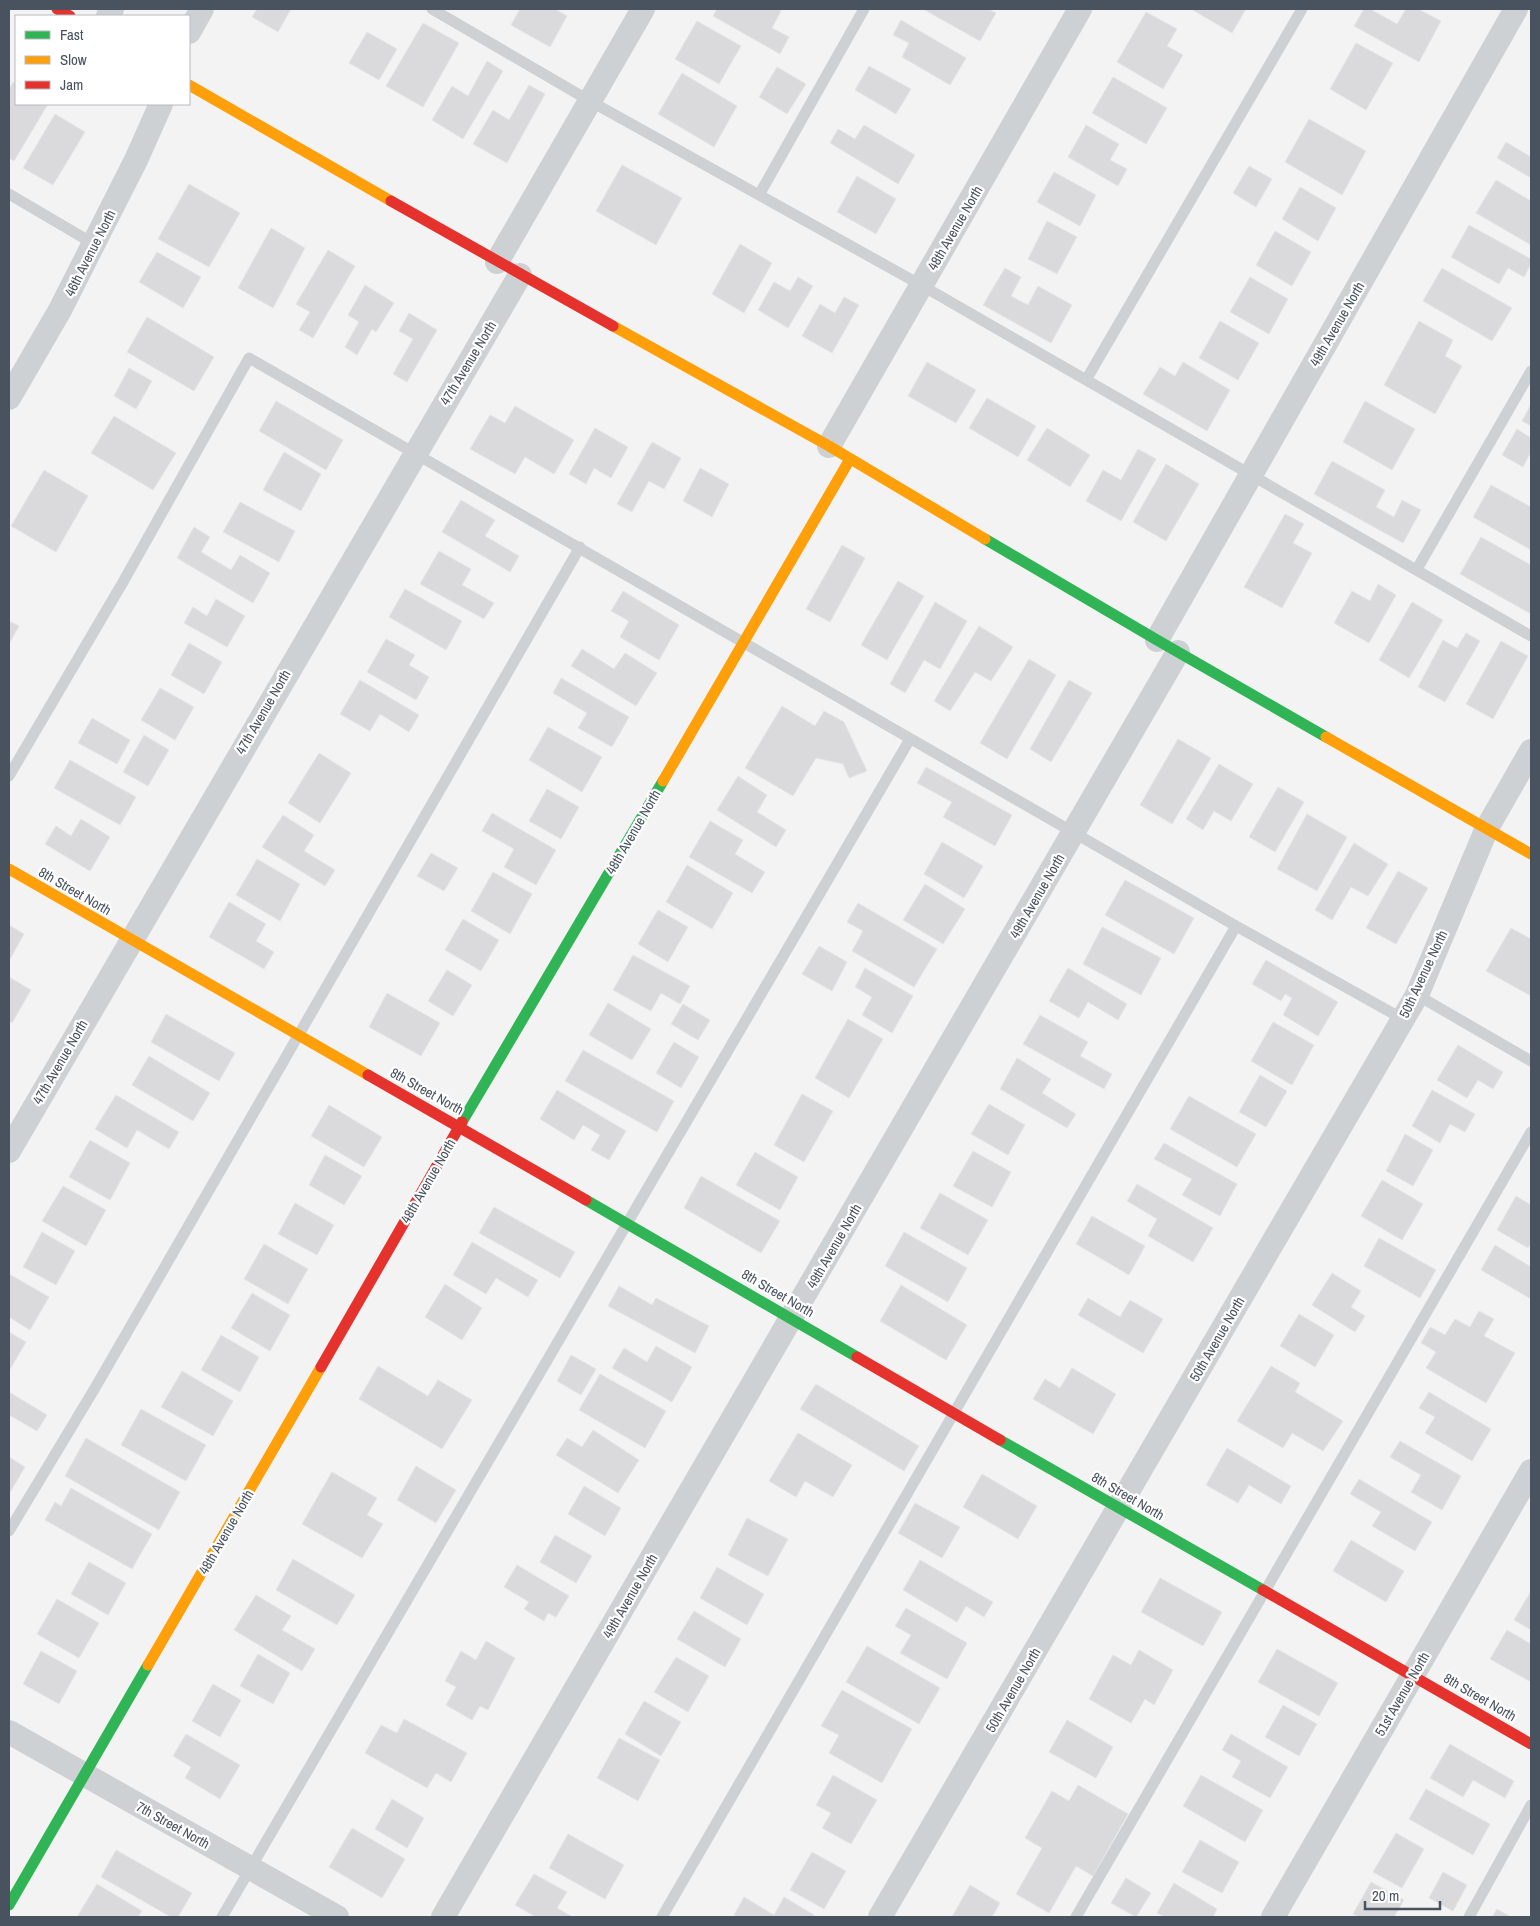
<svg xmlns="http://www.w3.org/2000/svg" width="1540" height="1926" font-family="'Archivo Narrow',sans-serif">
	<rect width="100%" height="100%" fill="#f3f3f3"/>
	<path fill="#dadadc" stroke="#e4e5e6" d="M257 9H291L278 32 252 17Z
		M520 9H555L567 16 550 47 511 25Z
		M717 9H777L781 11 772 28 789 37 780 54 713 16Z
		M923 9H988L996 13 980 41Z
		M1191 9H1246L1232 33Z
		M1364 9H1370L1397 24 1406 9H1418L1441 21 1419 62 1354 26Z
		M1146 12 1177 29 1167 46 1183 55 1163 89 1117 62Z
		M901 20 966 58 950 85 902 57 909 43 893 35Z
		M697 21 741 46 719 84 675 59Z
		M423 23 459 43 423 107 386 86Z
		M367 32 397 49 379 80 349 63Z
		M1356 43 1393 63 1366 110 1330 89Z
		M487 61 503 71 463 139 432 120 452 86 468 96Z
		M869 66 911 89 896 114 855 90Z
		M777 67 806 84 787 114 759 97Z
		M682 73 737 106 714 147 658 114Z
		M1113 77 1167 108 1146 144 1092 113Z
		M13 82 16 84V104H48L14 161 9 158V90Z
		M529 85 545 94 507 163 473 144 493 110 509 120Z
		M55 114 85 132 53 185 23 168Z
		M1309 119 1366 151 1342 195 1285 162Z
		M864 125 915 155 898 184 830 143 838 129 855 139Z
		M1086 125 1119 144 1110 160 1127 169 1118 186 1068 157Z
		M1506 142 1531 157V178L1497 158Z
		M622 165 682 198 656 245 596 211Z
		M1249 166 1272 179 1256 207 1233 193Z
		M1054 172 1096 195 1080 226 1037 202Z
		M857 176 896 199 876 234 837 212Z
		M1496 180 1531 201V245L1476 213Z
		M189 184 240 213 209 267 158 239Z
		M1300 187 1336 208 1318 241 1282 219Z
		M1047 221 1077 237 1057 274 1028 259Z
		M1469 225 1531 259V264L1524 277 1508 268 1499 284 1451 257Z
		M271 228 305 248 273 308 238 288Z
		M1275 231 1311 252 1292 286 1256 265Z
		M740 244 772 263 744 313 712 294Z
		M328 250 355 266 313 338 299 330 310 312 296 304Z
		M157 252 201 277 183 308 139 282Z
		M1005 268 1021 277 1011 296 1028 305 1038 286 1072 305 1051 343 983 305Z
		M1442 268 1512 308 1492 341 1423 301Z
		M798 277 813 286 788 328 758 310 774 282 790 291Z
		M1250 277 1288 299 1269 334 1230 312Z
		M365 285 394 303 376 332 372 329 357 355 345 347 359 322 348 315Z
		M844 297 859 305 832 353 802 336 820 304 835 313Z
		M409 313 437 330 407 382 393 374 413 339 399 331Z
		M147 317 214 357 194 391 127 352Z
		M1220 321 1259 343 1238 380 1199 358Z
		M1419 321 1453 340 1445 356 1462 366 1435 414 1384 385Z
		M927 362 976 390 956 423 908 396Z
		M1183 362 1230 390 1207 431 1143 394 1160 367 1175 376Z
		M129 368 152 381 136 409 114 396Z
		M987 398 1036 426 1018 457 969 428Z
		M276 401 343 440 326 470 259 431Z
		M1365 401 1415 429 1392 470 1343 442Z
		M1531 404V426L1522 421Z
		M515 406 574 440 554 474 525 457 515 474 470 449 490 415 505 423Z
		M114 416 176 453 153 490 91 453Z
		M595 428 628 447 611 478 594 468 586 484 569 474Z
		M1047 428 1090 455 1070 487 1027 460Z
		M1517 429 1531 438V452L1523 467 1502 455Z
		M652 442 681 458 664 489 649 481 632 512 617 504Z
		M1138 449 1156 459 1121 521 1086 501 1103 470 1121 480Z
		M284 452 321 474 301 511 263 490Z
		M1332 461 1385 490 1376 507 1394 517 1402 500 1421 510 1403 543 1314 494Z
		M1166 464 1199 484 1166 541 1133 522Z
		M700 468 729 484 712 517 683 501Z
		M44 470 88 496 56 552 11 526Z
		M1491 485 1531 507V550L1473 517Z
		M461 500 495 520 485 536 519 556 510 572 442 532Z
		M240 502 295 531 279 562 223 532Z
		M1285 514 1304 524 1293 543 1312 553 1282 608 1244 587Z
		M194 527 210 537 201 552 231 570 240 555 270 573 253 603 177 558Z
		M1481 537 1531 565V614L1460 574Z
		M842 545 865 558 830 622 806 609Z
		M439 551 471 569 462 585 494 603 484 619 420 584Z
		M898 581 924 596 887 660 861 645Z
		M1378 584 1396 595 1369 643 1334 623 1352 591 1370 601Z
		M405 589 462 621 446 650 389 617Z
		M623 591 679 625 659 660 620 637 629 621 611 611Z
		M216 599 245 616 227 647 184 623 193 607 207 616Z
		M935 602 967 621 940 669 924 660 905 693 890 684Z
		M1412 602 1443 620 1409 678 1379 660Z
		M9 621 19 626 9 644Z
		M979 626 1013 647 991 681 975 672 950 711 934 701Z
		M1466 633 1480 641 1445 702 1418 687 1443 640 1457 648Z
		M386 639 415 655 409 665 429 677 416 700 367 672Z
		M1501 641 1528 656 1493 719 1466 704Z
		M189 643 222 662 204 694 171 675Z
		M582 649 614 669 625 653 657 673 636 706 571 666Z
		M1029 659 1056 675 1007 759 980 743Z
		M561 678 629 717 612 747 578 728 587 713 553 693Z
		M360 680 419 715 409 732 380 714 370 731 340 714Z
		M1069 680 1092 693 1051 762 1030 749Z
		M160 688 194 707 175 740 141 720Z
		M782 706 815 726 824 711 844 722 867 771 849 778 843 764 816 758 793 796 745 768Z
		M92 718 130 740 117 764 78 743Z
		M548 727 602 757 582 792 529 760Z
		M144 735 169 750 148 786 123 772Z
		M1178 739 1211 758 1172 824 1140 805Z
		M319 753 351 773 320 823 288 803Z
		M70 760 136 797 120 825 54 788Z
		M1219 764 1253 784 1231 821 1214 811 1203 830 1186 819Z
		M926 767 1012 815 995 846 943 817 952 802 917 783Z
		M738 776 767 795 757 812 786 830 776 847 717 810Z
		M1278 787 1304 802 1275 852 1249 837Z
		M547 789 579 807 561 839 529 821Z
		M492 813 556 850 536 885 504 867 514 849 482 831Z
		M1307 814 1347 837 1317 891 1277 869Z
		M283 815 314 835 304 851 335 870 325 886 262 847Z
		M81 819 110 837 90 871 45 844 56 826 71 836Z
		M710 821 743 840 735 854 765 872 752 893 689 857Z
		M942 842 983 866 964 898 924 874Z
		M1354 843 1388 864 1368 896 1351 887 1332 920 1315 910Z
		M431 853 458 868 444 891 417 876Z
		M257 859 300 884 280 921 236 895Z
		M687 865 733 893 712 929 666 902Z
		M1398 871 1428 888 1396 944 1366 928Z
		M493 872 532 894 510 934 471 911Z
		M1125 880 1194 918 1174 954 1105 915Z
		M925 884 965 909 943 944 903 920Z
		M229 902 266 924 256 941 274 952 264 969 209 937Z
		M858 903 937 949 914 987 852 951 863 931 847 922Z
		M658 910 688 927 668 962 638 944Z
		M463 919 499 940 481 971 445 950Z
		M9 925 24 934 9 961Z
		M1102 927 1161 958 1141 995 1083 964Z
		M1511 928 1531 939V996L1486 971Z
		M819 946 847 962 832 991 802 974Z
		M633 955 690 986 680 1004 661 993 651 1011 613 990Z
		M1266 960 1338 1002 1318 1036 1283 1015 1292 998 1285 994 1281 1001 1252 984Z
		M865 968 913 996 892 1033 862 1015 872 997 855 987Z
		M1068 968 1127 1004 1118 1020 1088 1002 1079 1018 1049 1001Z
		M447 970 472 985 453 1016 428 1001Z
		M9 977 31 990 12 1023 9 1021Z
		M387 993 440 1023 421 1056 369 1027Z
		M608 1003 651 1029 632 1060 589 1035Z
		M683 1004 710 1020 698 1040 671 1024Z
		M166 1014 235 1053 219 1081 151 1042Z
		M1040 1015 1088 1042 1080 1056 1112 1074 1104 1089 1023 1044Z
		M848 1019 883 1039 849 1098 815 1078Z
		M1273 1022 1314 1045 1292 1085 1251 1061Z
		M674 1042 699 1057 681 1088 656 1073Z
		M1458 1045 1503 1072 1493 1089 1478 1080 1467 1098 1437 1080Z
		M583 1050 674 1101 657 1132 565 1081Z
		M149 1056 210 1093 193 1121 132 1085Z
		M1017 1058 1051 1079 1042 1093 1076 1114 1067 1128 1000 1089Z
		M1260 1075 1287 1091 1266 1127 1239 1112Z
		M557 1090 626 1131 609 1160 591 1150 600 1135 583 1125 574 1140 540 1119Z
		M1432 1090 1475 1114 1465 1132 1450 1124 1440 1143 1412 1126Z
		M802 1094 833 1111 804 1162 774 1145Z
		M116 1095 179 1132 169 1149 137 1130 127 1148 95 1129Z
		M1189 1096 1256 1134 1237 1167 1170 1129Z
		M989 1104 1025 1125 1008 1155 971 1134Z
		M329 1105 382 1137 364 1167 311 1136Z
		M1405 1134 1433 1150 1413 1186 1386 1171Z
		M90 1140 130 1163 110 1200 69 1177Z
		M1164 1143 1237 1184 1220 1216 1182 1195 1192 1179 1154 1159Z
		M973 1151 1011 1172 992 1207 953 1186Z
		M755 1152 798 1177 780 1210 736 1185Z
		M325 1155 362 1176 344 1205 309 1185Z
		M701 1176 780 1221 761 1253 684 1208Z
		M1382 1180 1423 1204 1402 1240 1361 1216Z
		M1137 1184 1213 1228 1193 1262 1148 1236 1157 1219 1127 1201Z
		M63 1186 106 1210 86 1246 42 1221Z
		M940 1193 988 1220 968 1255 920 1228Z
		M1516 1196 1531 1205V1243L1528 1248 1497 1230Z
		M295 1203 334 1225 317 1255 278 1234Z
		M494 1207 575 1252 560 1278 479 1233Z
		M1092 1216 1145 1246 1129 1275 1076 1244Z
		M42 1232 75 1251 56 1285 23 1267Z
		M904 1232 967 1268 948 1302 885 1266Z
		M1379 1238 1436 1270 1420 1298 1364 1266Z
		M472 1242 538 1280 528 1297 496 1278 486 1294 453 1275Z
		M264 1244 308 1269 288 1304 244 1279Z
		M1495 1245 1531 1267V1299L1481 1270Z
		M1332 1273 1361 1291 1351 1307 1365 1316 1355 1332 1312 1305Z
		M9 1274 49 1297 30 1330 9 1317Z
		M445 1284 482 1308 462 1340 425 1317Z
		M901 1285 967 1325 946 1360 880 1321Z
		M619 1286 652 1305 656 1298 709 1326 695 1353 608 1306Z
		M252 1293 290 1315 270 1351 231 1328Z
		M1088 1298 1120 1317 1130 1300 1163 1319 1143 1353 1078 1315Z
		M1479 1311 1494 1319 1484 1336 1515 1353 1486 1403 1426 1368 1436 1352 1421 1343 1430 1327 1445 1335 1455 1319 1470 1327Z
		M1299 1314 1334 1335 1315 1367 1280 1346Z
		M9 1332 26 1342 9 1371Z
		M221 1335 259 1357 240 1392 201 1370Z
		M656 1346 692 1367 672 1402 612 1368 624 1348 647 1362Z
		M571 1355 596 1369 581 1395 557 1381Z
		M378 1366 428 1396 438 1380 472 1400 442 1449 359 1399Z
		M1271 1366 1300 1383 1295 1392 1343 1421 1323 1451 1292 1433 1283 1448 1237 1421Z
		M1072 1368 1116 1394 1093 1434 1033 1399 1045 1379 1060 1388Z
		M182 1371 233 1401 213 1436 161 1407Z
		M600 1374 666 1411 645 1448 579 1410Z
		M816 1384 919 1446 904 1471 800 1409Z
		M9 1392 47 1415 37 1431 9 1415Z
		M1429 1392 1491 1429 1472 1461 1425 1433 1435 1417 1419 1408Z
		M141 1409 206 1445 186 1481 121 1445Z
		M593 1430 639 1460 618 1493 556 1455 567 1438 582 1447Z
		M798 1433 852 1465 833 1497 805 1481 796 1497 769 1481Z
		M86 1438 180 1492 159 1530 65 1476Z
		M1400 1441 1461 1476 1442 1510 1411 1492 1421 1475 1390 1457Z
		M1227 1448 1291 1486 1281 1504 1249 1485 1238 1503 1206 1485Z
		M9 1457 25 1467 9 1494Z
		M416 1466 456 1490 436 1523 397 1500Z
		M332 1472 377 1498 367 1515 383 1524 362 1558 302 1524Z
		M982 1474 1037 1506 1018 1539 963 1507Z
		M1359 1479 1432 1522 1415 1551 1372 1526 1381 1512 1350 1494Z
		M584 1486 621 1508 605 1536 568 1514Z
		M71 1488 152 1534 132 1569 45 1520 55 1502 61 1506Z
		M915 1503 960 1527 942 1558 898 1533Z
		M747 1518 788 1539 768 1576 728 1555Z
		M555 1535 592 1556 576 1583 540 1562Z
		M1351 1540 1404 1571 1386 1602 1333 1571Z
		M293 1559 355 1595 337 1625 276 1590Z
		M920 1560 993 1602 984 1617 966 1606 957 1622 903 1590Z
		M89 1562 126 1583 108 1615 71 1594Z
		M517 1565 569 1596 556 1617 548 1613 544 1621 524 1609 529 1602 504 1587Z
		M717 1567 764 1594 747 1625 700 1598Z
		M1160 1578 1222 1612 1203 1646 1141 1612Z
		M1531 1591V1630L1514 1620Z
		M256 1595 291 1616 282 1630 315 1649 302 1671 234 1630Z
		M57 1599 99 1623 79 1658 37 1634Z
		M906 1608 967 1643 947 1679 900 1653 911 1635 895 1626Z
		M694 1611 741 1639 725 1667 677 1639Z
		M1507 1630 1531 1644V1682L1490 1659Z
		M486 1641 515 1658 488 1710 480 1706 472 1720 446 1705 456 1687 445 1681 461 1651 476 1660Z
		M867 1646 940 1688 919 1724 846 1682Z
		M1277 1649 1338 1683 1319 1716 1258 1682Z
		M1139 1650 1173 1670 1154 1705 1145 1699 1131 1723 1089 1699 1113 1655 1131 1665Z
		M41 1651 77 1671 59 1704 23 1684Z
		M258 1654 290 1673 273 1704 240 1686Z
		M676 1657 709 1676 688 1712 654 1692Z
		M213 1684 241 1700 220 1737 192 1721Z
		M842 1690 912 1729 882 1783 829 1753 839 1735 821 1726Z
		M644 1701 681 1722 661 1756 625 1734Z
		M1283 1705 1317 1724 1299 1756 1265 1737Z
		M404 1719 467 1753 451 1782 436 1773 427 1788 365 1753 381 1725 397 1733Z
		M1067 1720 1113 1747 1096 1778 1049 1752Z
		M186 1734 240 1765 220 1799 185 1778 191 1767 173 1756Z
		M1231 1734 1288 1767 1270 1798 1232 1777 1241 1761 1222 1750Z
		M619 1738 660 1760 638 1801 597 1778Z
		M1450 1744 1514 1781 1505 1798 1473 1780 1463 1797 1430 1778Z
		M833 1775 877 1800 851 1844 822 1828 831 1813 816 1805Z
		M1201 1775 1263 1810 1245 1842 1183 1806Z
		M1078 1785 1128 1814 1093 1876 1076 1866 1049 1913 1016 1894 1042 1848 1025 1838 1052 1791 1069 1801Z
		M1426 1789 1490 1824 1473 1855 1409 1819Z
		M392 1799 424 1818 407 1848 375 1829Z
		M352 1828 405 1859 382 1898 329 1867Z
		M1396 1833 1424 1849 1402 1888 1373 1872Z
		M568 1834 624 1865 605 1899 549 1868Z
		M1200 1840 1239 1862 1222 1893 1182 1872Z
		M116 1850 192 1893 178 1917H171L101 1877Z
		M812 1852 846 1871 824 1909 790 1890Z
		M1443 1872 1467 1885 1453 1911 1429 1898Z
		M534 1874 567 1892 557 1908 573 1917H536L515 1905Z
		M1126 1878 1151 1893 1136 1917 1111 1903Z
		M1371 1882 1404 1900 1394 1917H1359L1353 1914Z
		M1174 1883 1217 1909 1213 1917H1165L1157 1913Z
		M97 1884 142 1911 138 1917H77Z
		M970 1885 1000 1903 992 1917H952Z
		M744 1897 774 1915 784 1897 814 1915 813 1917H739L734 1915Z
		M1497 1909 1511 1917H1492Z"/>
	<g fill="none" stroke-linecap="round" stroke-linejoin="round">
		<path stroke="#ced1d4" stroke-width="11" d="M432 9 590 101 921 285 1531 636
			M9 194 94 244
			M759 195 864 9
			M1086 380 1302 9
			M1417 569 1531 371
			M9 776 123 582 249 358 1236 926 1403 1019
			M1417 995 1531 1061
			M9 1531 95 1388 580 547
			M222 1917 910 739
			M662 1917 1236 926
			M1076 1917 1531 1132
			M1469 1917 1531 1805"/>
		<path stroke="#ced1d4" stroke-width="24" d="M108 16 112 9
			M189 32 202 9
			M497 262 643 9
			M9 398 60 310 136 160 161 104
			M829 446 1080 9
			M1157 640 1516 9
			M9 1151 520 275
			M9 1732 337 1917
			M443 1917 1178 652
			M880 1917 1417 995 1487 828 1531 751
			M1273 1917 1531 1471"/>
		<path stroke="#30b455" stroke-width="11" d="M985 539 1157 640 1326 737
			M462 1122 663 781
			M586 1200 857 1357
			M1000 1440 1263 1590
			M9 1905 148 1665"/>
		<path stroke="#ff9f0a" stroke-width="11" d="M189 85 391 201
			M613 326 829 446 985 539
			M1326 737 1531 854
			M663 781 850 459
			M9 869 368 1075
			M148 1665 321 1367"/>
		<path stroke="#e5322d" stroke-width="11" d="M57 9 70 16
			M391 201 613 326
			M368 1075 586 1200
			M857 1357 1000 1440
			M321 1367 462 1122
			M1263 1590 1531 1744"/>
	</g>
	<g text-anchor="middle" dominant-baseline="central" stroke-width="4.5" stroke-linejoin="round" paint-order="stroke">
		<g font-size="14" fill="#49525f" stroke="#fff">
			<text transform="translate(955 228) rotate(-60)">48th Avenue North</text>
			<text transform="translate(90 253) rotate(-63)">46th Avenue North</text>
			<text transform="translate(1337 324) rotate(-60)">49th Avenue North</text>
			<text transform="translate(468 363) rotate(-59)">47th Avenue North</text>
			<text transform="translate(263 712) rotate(-60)">47th Avenue North</text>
			<text transform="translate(633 832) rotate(-60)">48th Avenue North</text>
			<text transform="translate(75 891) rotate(30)">8th Street North</text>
			<text transform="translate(1037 896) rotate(-60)">49th Avenue North</text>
			<text transform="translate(1423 974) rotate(-65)">50th Avenue North</text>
			<text transform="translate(60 1062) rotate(-60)">47th Avenue North</text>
			<text transform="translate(427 1091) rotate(29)">8th Street North</text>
			<text transform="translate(428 1181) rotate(-60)">48th Avenue North</text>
			<text transform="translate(834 1246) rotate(-60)">49th Avenue North</text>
			<text transform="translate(778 1293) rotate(30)">8th Street North</text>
			<text transform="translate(1217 1339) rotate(-60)">50th Avenue North</text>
			<text transform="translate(1128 1496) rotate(30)">8th Street North</text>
			<text transform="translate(226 1532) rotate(-60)">48th Avenue North</text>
			<text transform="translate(630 1596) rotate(-60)">49th Avenue North</text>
			<text transform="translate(1013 1690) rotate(-60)">50th Avenue North</text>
			<text transform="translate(1402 1694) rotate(-60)">51st Avenue North</text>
			<text transform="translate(1480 1697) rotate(30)">8th Street North</text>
			<text transform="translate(173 1825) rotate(29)">7th Street North</text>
		</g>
	</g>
	<rect width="1540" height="1926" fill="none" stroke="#49525f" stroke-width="20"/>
	<rect x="15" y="15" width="175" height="90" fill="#ffffff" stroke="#b6babf"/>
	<rect x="25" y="31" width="25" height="8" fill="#30b455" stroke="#b6babf"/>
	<text x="60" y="40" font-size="15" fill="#49525f">Fast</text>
	<rect x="25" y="56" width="25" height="8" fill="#ff9f0a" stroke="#b6babf"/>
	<text x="60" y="65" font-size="15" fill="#49525f">Slow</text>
	<rect x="25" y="81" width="25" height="8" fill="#e5322d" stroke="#b6babf"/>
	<text x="60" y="90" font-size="15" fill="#49525f">Jam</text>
	<path d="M1365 1901v8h75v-8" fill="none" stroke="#49525f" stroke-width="2.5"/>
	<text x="1372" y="1901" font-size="15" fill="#49525f" stroke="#ffffff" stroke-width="4" paint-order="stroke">20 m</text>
</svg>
